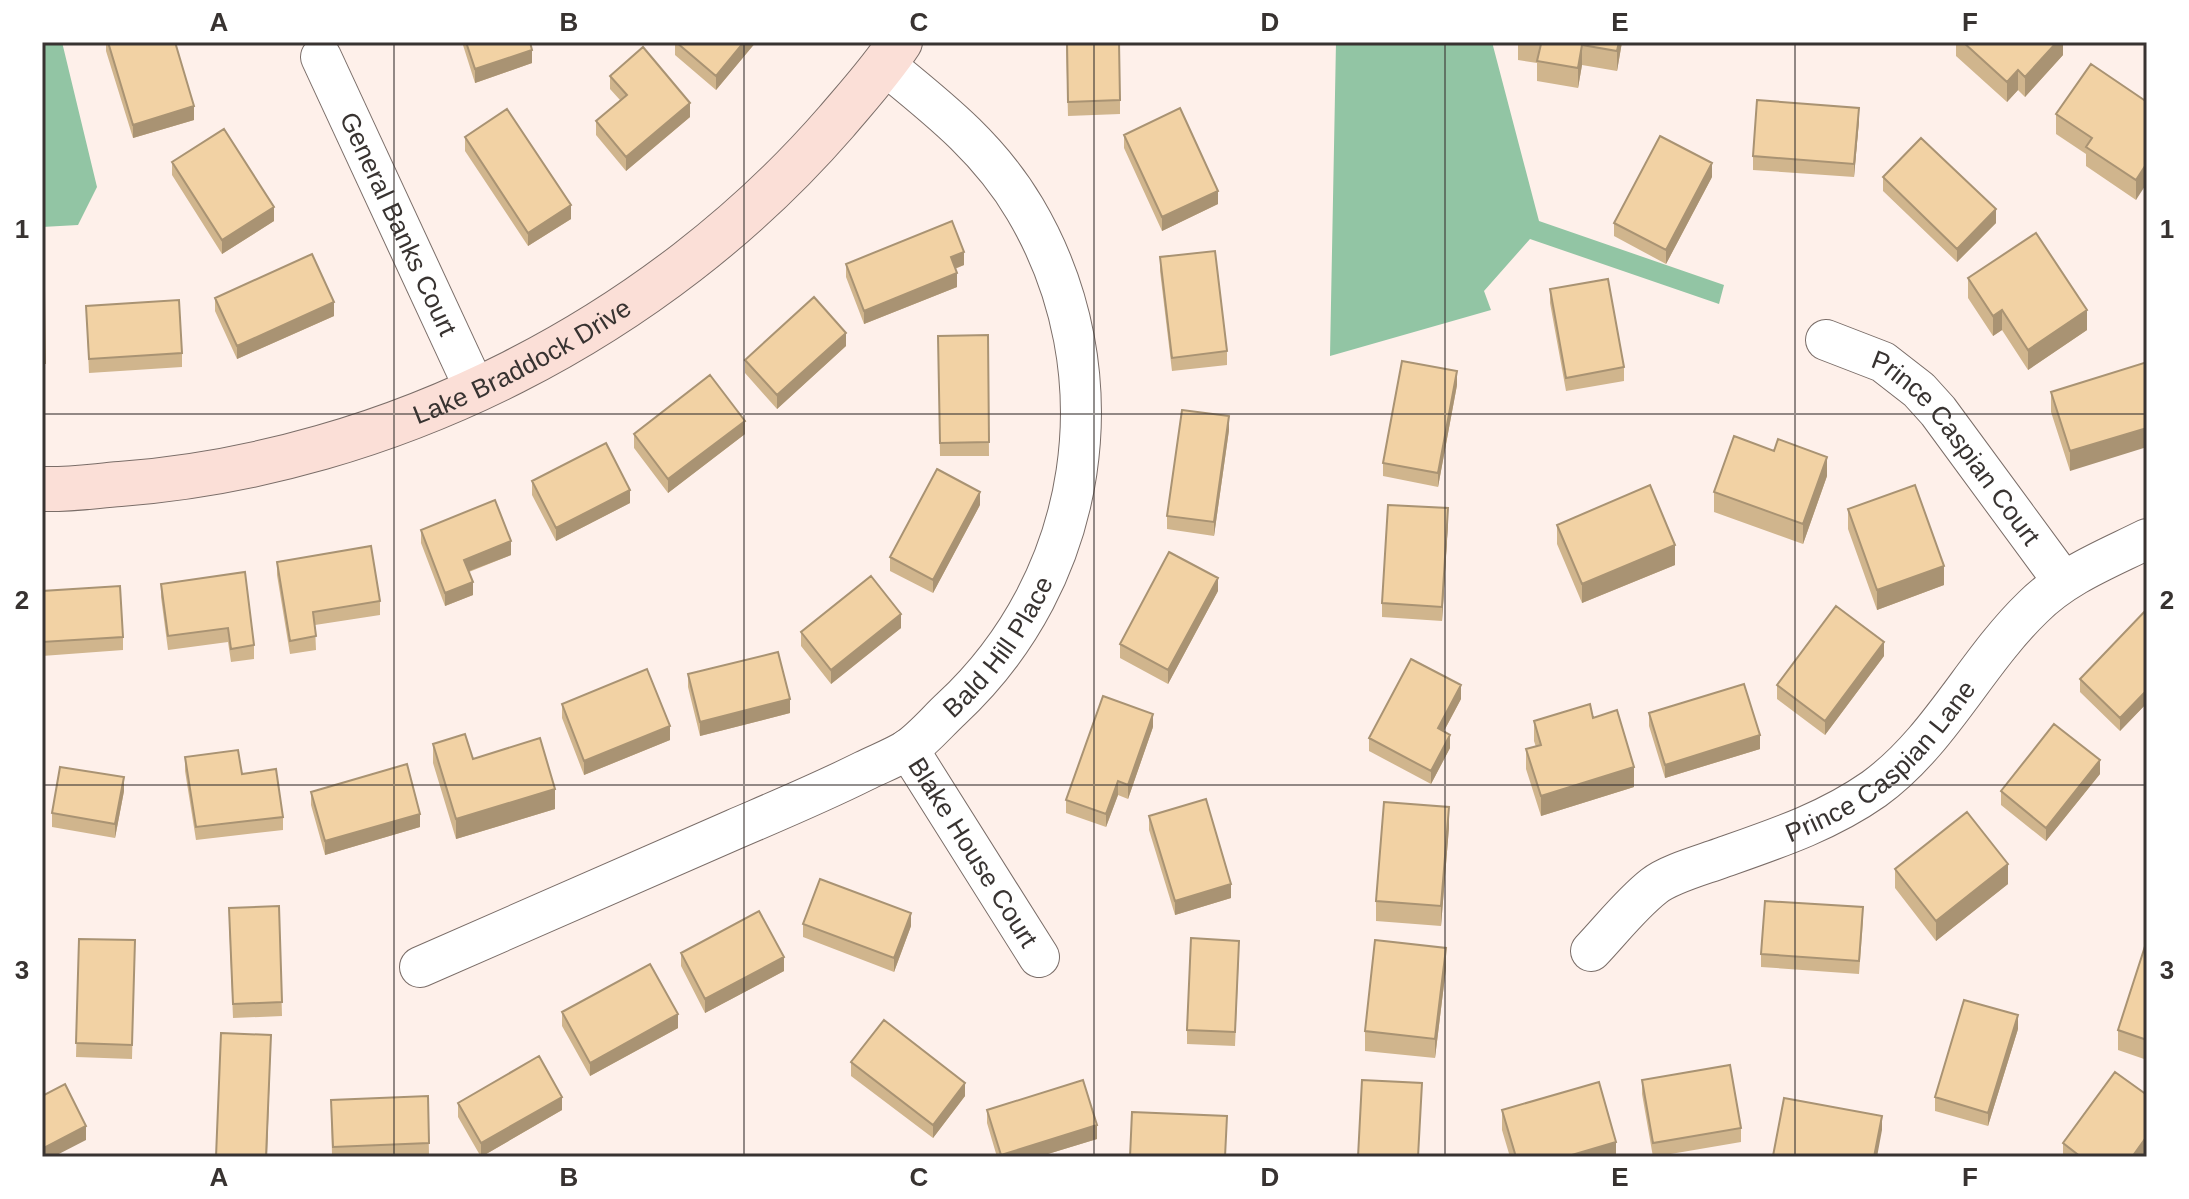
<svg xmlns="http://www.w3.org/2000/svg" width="2189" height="1199" font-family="Arial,sans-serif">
	<rect width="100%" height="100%" fill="#fef0ea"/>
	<path fill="#92c5a4" d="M42 42H62L97 187 78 225 42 227Z
		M1336 42H1492L1539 221 1724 285 1719 304 1530 239 1484 291 1491 310 1330 356Z"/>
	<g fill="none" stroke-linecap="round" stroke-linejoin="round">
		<defs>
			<g id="street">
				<path id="s1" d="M321 57 475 389"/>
				<path id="s2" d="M1826 340 1883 362 1919 390 1938 411 2063 581"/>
				<path id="s3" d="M908 749 1039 957"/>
				<path id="s4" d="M1591 951C1611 930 1631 904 1654 886 1669 874 1702 865 1721 858 1775 839 1827 822 1874 789 1940 741 1975 663 2033 607 2065 575 2107 559 2147 539"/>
				<path id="s5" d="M420 967C525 921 630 875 735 829 779 810 822 792 864 771 878 764 894 758 907 750 923 739 937 722 951 709 1090 580 1122 373 1025 209 989 148 939 109 885 65"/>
			</g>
			<g id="secondary">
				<path id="s6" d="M42 489C68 490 94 486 120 484 392 463 658 327 836 122 858 96 881 71 900 42"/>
			</g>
		</defs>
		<use href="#street" stroke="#7a6d68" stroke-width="42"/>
		<use href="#secondary" stroke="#7a6d68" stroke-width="46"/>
		<use href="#street" stroke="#fff" stroke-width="40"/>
		<use href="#secondary" stroke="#fbdfd7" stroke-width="44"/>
	</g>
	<path fill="#d0b58d" d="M106 42H175L194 120 133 138 106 51Z
		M462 42H530L532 63 475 83Z
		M675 42H756L716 90 675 55Z
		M1066 42 1120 100V114L1068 116Z
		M1518 42H1622L1617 71 1582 65 1578 88 1537 81V63L1518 60Z
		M1956 42H2063V55L2025 97 2018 90 2007 102 1956 56Z
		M610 76 690 117 626 171 596 135V121L620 100 610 89Z
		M2147 102 2136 200 2086 166V154L2056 134V114Z
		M1859 121 1854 177 1753 170V156Z
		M1124 135 1218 204 1162 231 1124 148Z
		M465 137 571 219 528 246 465 151Z
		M172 162 274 221 222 254 172 175Z
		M1712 177 1666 264 1614 236V223Z
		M1883 177 1996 223 1957 262 1883 191Z
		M1160 257 1227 351V365L1172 371 1160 271Z
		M846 264 964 265 955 269 957 287 864 324 846 277Z
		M1968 278 2087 330 2028 370 2002 330 1993 336 1968 298Z
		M42 289H44L45 376H42Z
		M1550 289 1624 367V381L1566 391 1550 303Z
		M215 298 334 316 237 359 215 311Z
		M86 306 182 353V367L89 373Z
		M988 335 989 456H940L938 336Z
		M846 346 777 409 745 373V360Z
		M2147 362 2070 471 2051 412V392Z
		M1457 385 1438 487 1383 476V463Z
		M1229 430 1214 536 1167 529V516Z
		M634 434H745L668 493 634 448Z
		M1827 476 1803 544 1714 512V492Z
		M532 481 630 503 556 541 532 495Z
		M980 505 933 593 890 571V557Z
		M1848 509 1944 585 1877 610 1848 529Z
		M1448 522 1442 621 1382 617V603Z
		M1557 525 1675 565 1582 603 1557 544Z
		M421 530 511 555 469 572 473 595 445 606 421 543Z
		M277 562 380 601V615L315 625 316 650 290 654 277 575Z
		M161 584 254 645V659L231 662 228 642 168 650 161 597Z
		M42 591 123 637V650L42 656Z
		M1218 591 1168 684 1120 658V644Z
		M2147 609V703L2120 731 2080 692V679Z
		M901 628 831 684 801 646V632Z
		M1884 656 1825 735 1777 699V685Z
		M688 674 790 713 700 736 688 687Z
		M1461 699 1444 731 1450 748 1431 784 1369 751V738Z
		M562 704 670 740 584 775 562 718Z
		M1649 713 1760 749 1665 778 1649 726Z
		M1593 718 1634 787 1541 816 1526 769V749L1536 747 1534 741V721Z
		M1153 727 1128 799 1118 795 1106 827 1066 813V800Z
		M433 744 555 809 456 839 433 763Z
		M185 757 242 774 283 817V830L196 840 185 771Z
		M2100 774 2046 841 2001 805V791Z
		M124 791 115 838 52 827V813Z
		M311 792 420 827 325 855 311 805Z
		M1149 816 1231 898 1175 915 1149 830Z
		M1449 827 1441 926 1376 921V901Z
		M1895 869 2008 884 1936 941 1895 888Z
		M279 906 282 1016 233 1018 229 922Z
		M1863 921 1859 974 1761 967V954Z
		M803 924 911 926 894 972 803 937Z
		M79 939 135 940 132 1059 76 1057Z
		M2147 940V1060L2118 1050V1030Z
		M681 953 784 971 705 1013 681 966Z
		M1239 954 1235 1046 1187 1044V1030Z
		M1446 968 1435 1058 1365 1051V1031Z
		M562 1012 678 1028 590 1076 562 1026Z
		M2018 1029 1988 1126 1935 1111V1097Z
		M851 1062 965 1096 933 1138 851 1076Z
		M1642 1080 1741 1128V1142L1653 1157 1642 1094Z
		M2147 1095V1150L2142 1157H2063V1143Z
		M428 1096 429 1156 332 1157 331 1100Z
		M458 1103 562 1110 481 1157 458 1117Z
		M987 1110 1097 1139 1038 1157H997L987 1123Z
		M1502 1110 1616 1157H1510L1502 1130Z"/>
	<path fill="#a99373" d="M744 42H756L716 90V76Z
		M1619 42H1622L1617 71V51Z
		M2057 42H2063V55L2025 97V77Z
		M1582 45V65L1578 88V68Z
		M532 50V63L475 83V69Z
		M2018 70V90L2007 102V82Z
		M690 103V117L626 171V157Z
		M194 106V120L133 138V125Z
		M1859 108V121L1854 177V164Z
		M1712 163V177L1666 264V250Z
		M2147 163V183L2136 200V180Z
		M1218 191V204L1162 231V217Z
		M571 205V219L528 246V233Z
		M274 207V221L222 254V240Z
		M1996 209V223L1957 262V249Z
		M964 252V265L951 270V257Z
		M957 273V287L864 324V311Z
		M334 302V316L237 359V346Z
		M2002 310V330L1993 336V316Z
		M2087 310V330L2028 370V350Z
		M846 333V346L777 409V395Z
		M1457 371V385L1438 487V473Z
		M1229 416V430L1214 536V522Z
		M745 421V434L668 493V479Z
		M2147 428V447L2070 471V451Z
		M1827 457V476L1803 544V524Z
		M630 490V503L556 541V528Z
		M980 492V505L933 593V580Z
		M1448 508V522L1442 621V607Z
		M511 541V555L464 573V560Z
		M1675 545V565L1582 603V584Z
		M1944 566V585L1877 610V590Z
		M1218 578V591L1168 684V670Z
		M473 582V595L445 606V593Z
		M901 614V628L831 684V670Z
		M1884 642V656L1825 735V721Z
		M1461 685V699L1438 742V728Z
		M2147 690V703L2120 731V718Z
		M790 699V713L700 736V722Z
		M1153 714V727L1128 799V785Z
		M670 726V740L584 775V761Z
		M1450 735V748L1431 784V771Z
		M1760 735V749L1665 778V765Z
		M2100 760V774L2046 841V828Z
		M1634 767V787L1541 816V796Z
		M124 777V791L115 838V824Z
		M1118 781V795L1106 827V814Z
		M555 789V809L456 839V819Z
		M1449 807V827L1441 926V906Z
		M420 814V827L325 855V841Z
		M2008 864V884L1936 941V921Z
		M1231 884V898L1175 915V901Z
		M911 913V926L894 972V958Z
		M1446 948V968L1435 1058V1039Z
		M784 957V971L705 1013V999Z
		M678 1014V1028L590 1076V1063Z
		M2018 1015V1029L1988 1126V1113Z
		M271 1035 267 1157H266Z
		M965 1083V1096L933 1138V1125Z
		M562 1097V1110L481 1157V1143Z
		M1882 1116V1130L1877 1157H1874Z
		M1097 1125V1139L1038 1157H1001V1155Z
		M86 1126V1140L53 1157H42V1149Z
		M2147 1136V1150L2142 1157H2132Z
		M1616 1142V1157H1565Z"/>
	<path fill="#f2d2a4" stroke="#a99373" stroke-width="2" d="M108 42H175L194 106 133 125Z
		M466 42H530L532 50 475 69Z
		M676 42H744L716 76Z
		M1067 42H1119L1120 100 1068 102Z
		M1528 42H1619L1617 51 1582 45 1578 68 1537 61 1541 44Z
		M1963 42H2057L2025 77 2018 70 2007 82Z
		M643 47 690 103 626 157 596 121 627 95 610 76Z
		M2091 64 2147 102V163L2136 180 2086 147 2092 138 2056 114Z
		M1757 100 1859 108 1854 164 1753 156Z
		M1180 108 1218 191 1162 217 1124 135Z
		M507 109 571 205 528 233 465 137Z
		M224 129 274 207 222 240 172 162Z
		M1660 136 1712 163 1666 250 1614 223Z
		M1921 138 1996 209 1957 249 1883 177Z
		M952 221 964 252 951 257 957 273 864 311 846 264Z
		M2036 233 2087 310 2028 350 2002 310 1993 316 1968 278Z
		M1215 251 1227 351 1172 358 1160 257Z
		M312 254 334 302 237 346 215 298Z
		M1608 279 1624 367 1566 378 1550 289Z
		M42 289H44L45 363H42Z
		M814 297 846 333 777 395 745 360Z
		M179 300 182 353 89 359 86 306Z
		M988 335 989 442 940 443 938 336Z
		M1402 361 1457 371 1438 473 1383 463Z
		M2147 362V428L2070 451 2051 392Z
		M710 375 745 421 668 479 634 434Z
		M1182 410 1229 416 1214 522 1167 516Z
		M1734 436 1774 451 1778 439 1827 457 1803 524 1714 492Z
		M606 443 630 490 556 528 532 481Z
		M937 469 980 492 933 580 890 557Z
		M1650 485 1675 545 1582 584 1557 525Z
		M1915 485 1944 566 1877 590 1848 509Z
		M495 500 511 541 464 560 473 582 445 593 421 530Z
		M1388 505 1448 508 1442 607 1382 603Z
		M371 546 380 601 313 612 316 636 290 641 277 562Z
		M1169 552 1218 578 1168 670 1120 644Z
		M245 572 254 645 231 649 228 628 168 636 161 584Z
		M871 576 901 614 831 670 801 632Z
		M120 586 123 637 42 642V591Z
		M1836 606 1884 642 1825 721 1777 685Z
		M2147 609V690L2120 718 2080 679Z
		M778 652 790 699 700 722 688 674Z
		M1411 659 1461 685 1438 728 1450 735 1431 771 1369 738Z
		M647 669 670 726 584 761 562 704Z
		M1744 684 1760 735 1665 765 1649 713Z
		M1103 696 1153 714 1128 785 1118 781 1106 814 1066 800Z
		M1590 704 1593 718 1617 710 1634 767 1541 796 1526 749 1541 745 1534 721Z
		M2054 724 2100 760 2046 828 2001 791Z
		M465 734 473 759 540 738 555 789 456 819 433 744Z
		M238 750 242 774 276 769 283 817 196 827 185 757Z
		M407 764 420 814 325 841 311 792Z
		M60 767 124 777 115 824 52 813Z
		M1206 799 1231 884 1175 901 1149 816Z
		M1384 802 1449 807 1441 906 1376 901Z
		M1967 812 2008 864 1936 921 1895 869Z
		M820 879 911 913 894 958 803 924Z
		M1765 901 1863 907 1859 961 1761 954Z
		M279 906 282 1002 233 1004 229 908Z
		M759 911 784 957 705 999 681 953Z
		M1191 938 1239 941 1235 1032 1187 1030Z
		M79 939 135 940 132 1045 76 1043Z
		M1375 940 1446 948 1435 1039 1365 1031Z
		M2147 940V1040L2118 1030Z
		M650 964 678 1014 590 1063 562 1012Z
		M1964 1000 2018 1015 1988 1113 1935 1097Z
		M884 1020 965 1083 933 1125 851 1062Z
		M221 1033 271 1035 266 1157H216Z
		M539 1056 562 1097 481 1143 458 1103Z
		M1730 1065 1741 1128 1653 1143 1642 1080Z
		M2115 1072 2147 1095V1136L2132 1157H2081L2063 1143Z
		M1083 1080 1097 1125 1001 1155 987 1110Z
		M1362 1080 1422 1083 1418 1157H1358Z
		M1599 1082 1616 1142 1565 1157H1516L1502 1110Z
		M65 1084 86 1126 42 1149V1096Z
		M428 1096 429 1143 333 1147 331 1100Z
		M1784 1098 1882 1116 1874 1157H1780L1773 1156Z
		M1132 1112 1227 1116 1225 1157H1130Z"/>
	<path fill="none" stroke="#383331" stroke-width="2" stroke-opacity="0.55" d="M394 42V1157M744 42V1157M1094 42V1157M1445 42V1157M1795 42V1157M42 414H2147M42 785H2147"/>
	<g text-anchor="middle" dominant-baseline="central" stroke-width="7" stroke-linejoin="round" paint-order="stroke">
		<g font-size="26" fill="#383331" stroke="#fff">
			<text stroke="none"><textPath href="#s1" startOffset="184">General Banks Court</textPath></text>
			<text stroke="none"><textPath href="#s6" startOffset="502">Lake Braddock Drive</textPath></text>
			<text stroke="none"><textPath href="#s2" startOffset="174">Prince Caspian Court</textPath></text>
			<text stroke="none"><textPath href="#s5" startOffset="672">Bald Hill Place</textPath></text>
			<text stroke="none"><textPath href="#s4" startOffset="354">Prince Caspian Lane</textPath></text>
			<text stroke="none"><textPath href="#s3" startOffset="122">Blake House Court</textPath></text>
		</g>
	</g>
	<rect width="2189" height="1199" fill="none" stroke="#ffffff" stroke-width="88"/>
	<rect x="44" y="44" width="2101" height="1111" fill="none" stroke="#383331" stroke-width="3"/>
	<g font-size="26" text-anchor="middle" font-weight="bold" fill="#383331">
		<text x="219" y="31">A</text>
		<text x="569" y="31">B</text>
		<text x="919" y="31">C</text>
		<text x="1270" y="31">D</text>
		<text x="1620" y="31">E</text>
		<text x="1970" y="31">F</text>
		<text x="22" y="238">1</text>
		<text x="2167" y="238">1</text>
		<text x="22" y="609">2</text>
		<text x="2167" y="609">2</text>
		<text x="22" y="979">3</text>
		<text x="2167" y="979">3</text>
		<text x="219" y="1186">A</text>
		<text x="569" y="1186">B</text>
		<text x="919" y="1186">C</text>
		<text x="1270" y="1186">D</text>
		<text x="1620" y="1186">E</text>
		<text x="1970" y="1186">F</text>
	</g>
</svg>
